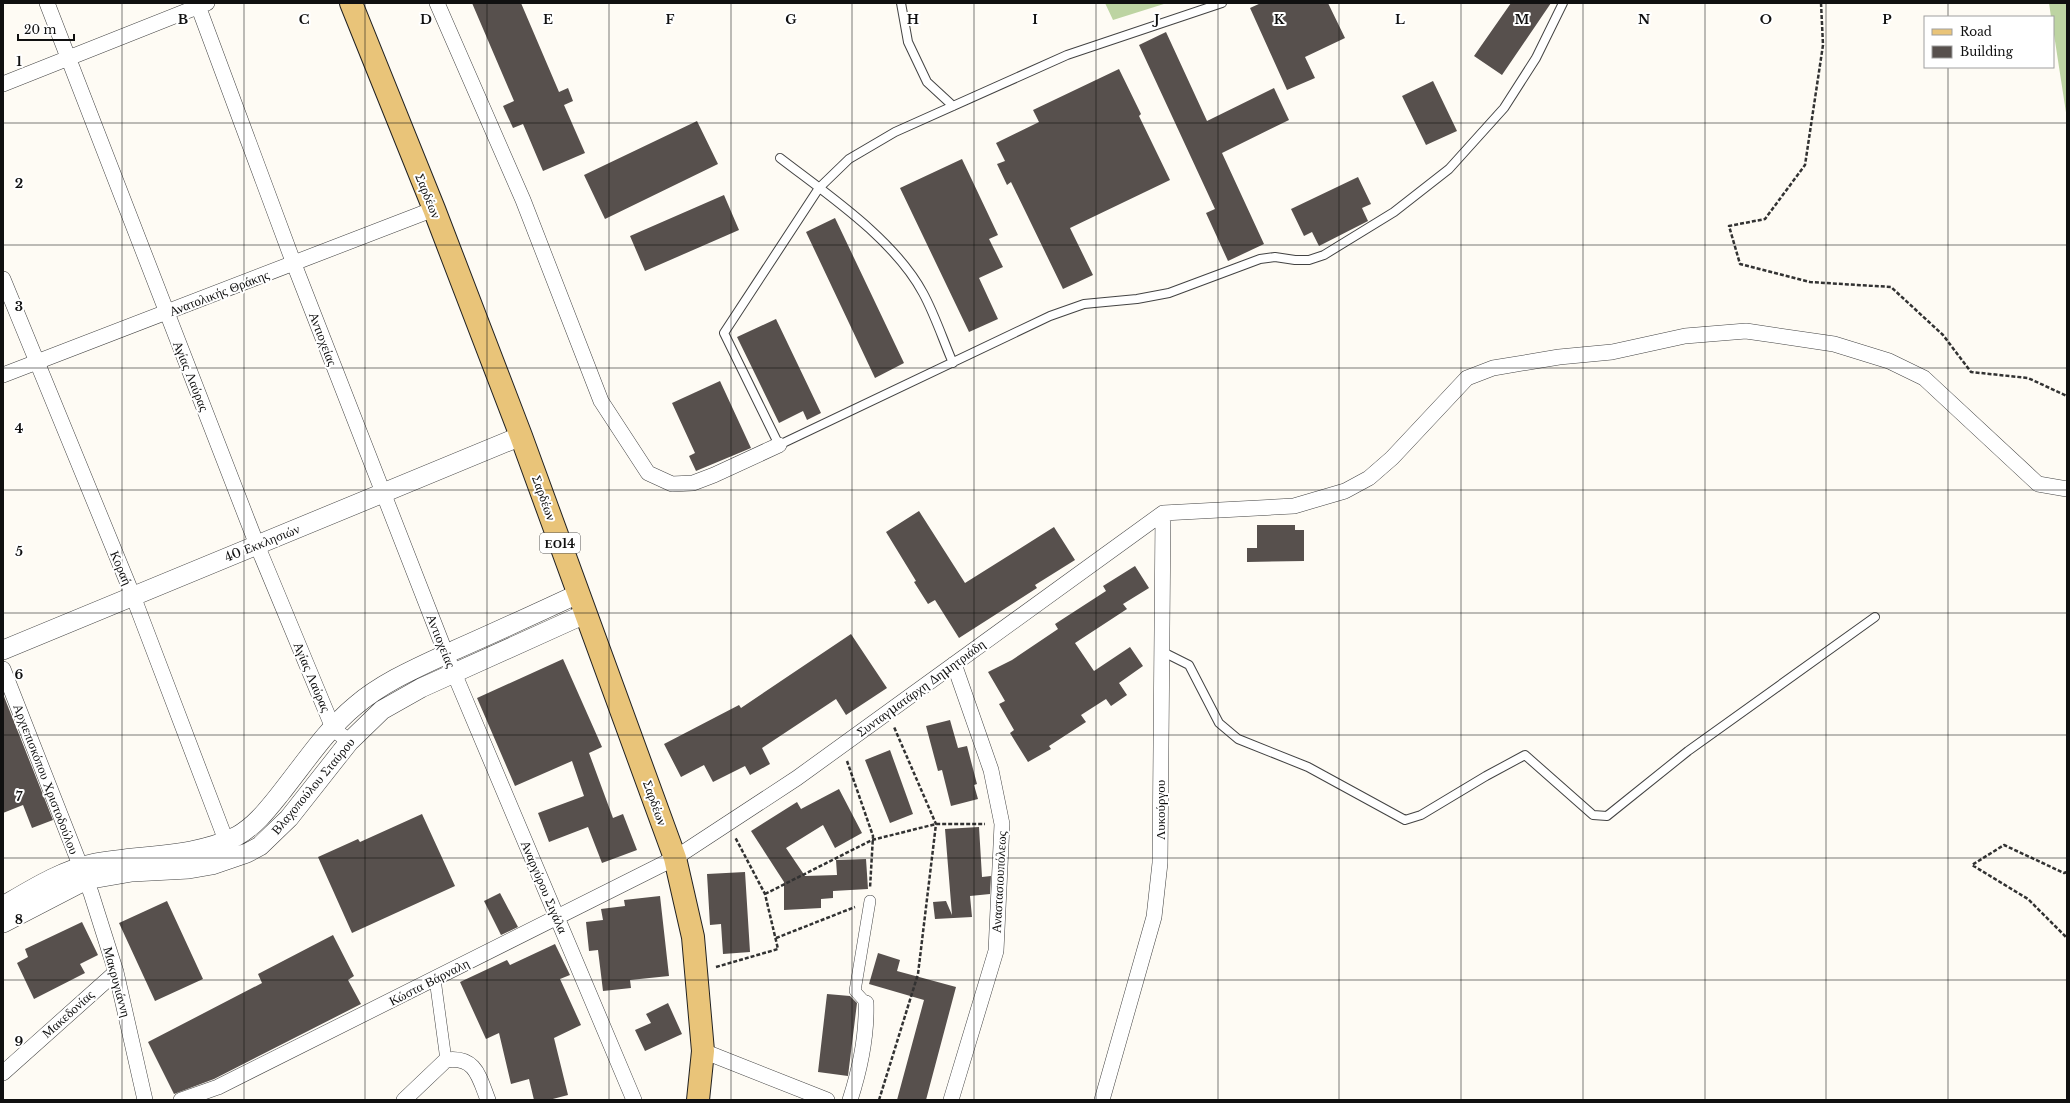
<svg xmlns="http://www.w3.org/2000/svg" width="2070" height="1103" font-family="'Libre Baskerville',serif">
	<rect width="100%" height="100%" fill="#fefbf4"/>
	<path fill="#bdd4a2" d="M1105 3H1167L1113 20Z
		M2049 3H2067V119L2053 28V17H2051Z"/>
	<path fill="#57504d" d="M472 3H521L559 92 568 88 573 101 564 105 585 153 543 171 523 124 513 128 503 106 514 101Z
		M1261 3H1328L1345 38 1305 57 1315 78 1287 90 1250 8Z
		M1511 3H1551L1502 75 1474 56Z
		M1166 32 1207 121 1274 88 1289 120 1222 153 1264 244 1228 261 1206 213 1215 209 1139 45Z
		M1119 69 1141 114 1139 116 1170 180 1070 228 1093 275 1063 289 1011 182 1007 185 997 164 1005 161 996 143 1039 122 1033 110Z
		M1433 81 1457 131 1426 145 1402 96Z
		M697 121 718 164 605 219 584 175Z
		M962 159 998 235 989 239 1003 267 979 278 998 319 969 332 900 188Z
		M1358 177 1371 204 1362 208 1368 221 1319 246 1312 232 1304 236 1291 209Z
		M724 195 739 230 645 271 630 236Z
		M835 218 904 363 875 378 806 232Z
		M776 319 821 413 807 420 803 411 779 423 737 337Z
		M720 381 751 448 696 471 689 456 695 453 672 403Z
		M919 511 965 583 1054 527 1075 560 1035 585 1037 588 959 638 935 600 928 604 914 582 916 581 886 532Z
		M1257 525H1295V530H1304V561L1247 562V548H1257Z
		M1135 566 1149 588 1123 604 1127 609 1075 643 1094 671 1130 647 1143 666 1119 683 1127 695 1111 706 1106 699 1081 715 1086 722 1049 746 1051 749 1028 762 1010 733 1014 730 999 704 1005 701 988 672 1012 660 1058 629 1055 624 1106 591 1103 586Z
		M851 634 887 688 846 715 836 699 762 748 770 764 750 775 745 766 713 782 704 765 681 777 664 744 739 705 741 708Z
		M563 659 602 747 589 753 613 818 623 814 637 850 602 863 588 827 549 842 538 813 584 796 572 761 515 786 477 698Z
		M3 694 53 820 32 828 23 805 3 813Z
		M950 720 958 748 967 746 977 784 974 785 978 799 951 806 942 770 938 771 926 726Z
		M890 750 913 814 890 823 865 760Z
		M839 789 862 833 835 848 823 825 786 848 805 876 837 875 836 860 866 859 868 889 833 891V898L821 899V908L784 910V882L751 831 797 802 801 809Z
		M422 814 455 886 352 933 318 857 358 839 360 842Z
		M979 827 982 877 991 876 990 894 970 896 972 917 935 919 933 902 946 901 952 915 945 829Z
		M745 872 750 952 723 954 721 924 710 925 707 874Z
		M500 893 518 927 501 935 484 901Z
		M660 896 669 976 630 980 631 988 603 991 598 950 589 951 586 922 603 920 601 909 625 906 624 900Z
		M167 901 203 979 155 1001 119 923Z
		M82 922 98 955 80 964 85 973 34 999 17 963 28 957 25 949Z
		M333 935 354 976 348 980 361 1004 214 1079 174 1094 148 1042 262 983 258 974Z
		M555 944 570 975 560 979 581 1025 554 1038 568 1095 549 1100H534L529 1079 511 1084 499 1033 486 1039 460 982 507 960 510 965Z
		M878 953 900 960 897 971 956 987 926 1100H897L924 1000 869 984Z
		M827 994 850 996 857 1003 848 1076 818 1072Z
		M668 1003 682 1034 645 1051 635 1030 651 1023 646 1014Z"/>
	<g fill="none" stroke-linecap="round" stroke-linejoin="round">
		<defs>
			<path id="service" d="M901 3 908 42 927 82 953 106
				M1222 3 1067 55 895 132 849 159 819 188 724 333 779 445 1050 316 1084 304 1137 299 1169 293 1260 259 1275 257 1295 260H1309L1324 255 1394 212 1449 169 1504 108 1536 58 1563 3
				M780 158C828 195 894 239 923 293 935 315 943 340 953 363
				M1161 651 1189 665 1219 723 1238 739 1308 767 1405 820 1421 815 1486 776 1525 755 1593 815 1607 816 1688 751 1875 617"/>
			<path id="pedestrian" d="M435 979 446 1060
				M866 1003 855 991 870 901"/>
			<path id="minor" d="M47 3 257 545 333 728 349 742
				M197 3 294 264 446 654 634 1100
				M437 3 523 200 601 401 648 473 672 484 693 483 714 475 779 445
				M3 84 207 3
				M3 279 133 596 230 851
				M3 375 434 209
				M1163 513 1294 506 1345 491 1369 478 1392 458 1467 378 1493 368 1559 357 1612 352 1685 336 1746 331 1834 344 1889 361 1924 378 2038 484 2067 489
				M3 669 91 893 116 972 145 1100
				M703 1051 827 1100
				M3 1073 116 972
				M181 1100 218 1087 675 858 797 778 1163 513
				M404 1100 446 1060C476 1056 479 1077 488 1100
				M850 1100C860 1069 867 1036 866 1003
				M951 1100 996 951 1002 824 991 770 954 664
				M1102 1100 1154 917 1160 863 1163 513"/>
			<path id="tertiary" d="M3 650 521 436
				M3 906C32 889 62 870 95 863 141 854 194 858 237 836 255 826 268 809 280 794 304 764 326 730 355 706 384 681 421 666 455 650 496 632 537 613 578 594
				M3 923 86 880 132 872 189 869 212 865 247 853 260 846 289 818 349 742 382 710 421 688 585 614"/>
			<path id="primary" d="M351 3 434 209 521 436 675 858 693 937 703 1051 698 1100"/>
		</defs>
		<use href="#service" stroke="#434343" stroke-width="10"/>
		<use href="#pedestrian" stroke="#434343" stroke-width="12"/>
		<use href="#minor" stroke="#434343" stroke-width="16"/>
		<use href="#tertiary" stroke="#434343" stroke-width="20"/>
		<use href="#primary" stroke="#212121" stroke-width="24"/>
		<path stroke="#323232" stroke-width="2.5" stroke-dasharray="4 2" stroke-linecap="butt" d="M1821 3 1823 45 1805 165 1765 219 1729 226 1740 264 1810 282 1891 287 1943 335 1971 372 2028 378 2067 396
			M847 761 873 836 870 888
			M2067 872 2064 873 2004 845 1972 865 2028 899 2067 938
			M765 894 872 840 936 824H985
			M776 938 855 907
			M716 967 778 949 765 894 735 837
			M879 1100 918 974 936 824 894 727"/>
		<use href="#service" stroke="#fff" stroke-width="8"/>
		<use href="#pedestrian" stroke="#fff" stroke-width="11"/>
		<use href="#minor" stroke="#fff" stroke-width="15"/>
		<use href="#tertiary" stroke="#fff" stroke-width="19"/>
		<use href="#primary" stroke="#e9c479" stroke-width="22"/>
	</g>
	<path fill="none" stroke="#101010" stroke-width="1" stroke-opacity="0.55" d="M122 3V1100M244 3V1100M365 3V1100M487 3V1100M609 3V1100M731 3V1100M852 3V1100M974 3V1100M1096 3V1100M1218 3V1100M1339 3V1100M1461 3V1100M1583 3V1100M1705 3V1100M1826 3V1100M1948 3V17M1948 67V1100M3 123H2067M3 245H2067M3 368H2067M3 490H2067M3 613H2067M3 735H2067M3 858H2067M3 980H2067"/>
	<g text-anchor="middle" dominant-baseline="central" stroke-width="4" stroke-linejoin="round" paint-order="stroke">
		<rect fill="#fff" stroke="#585858" stroke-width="1" x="540" y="533" width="40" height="20" rx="3"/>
		<g font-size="12" font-weight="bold" fill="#101010">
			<text x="560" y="543">ΕΟ14</text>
		</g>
		<g font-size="13" fill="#101010" stroke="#fff">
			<text transform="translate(428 196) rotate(68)">Σαρδέων</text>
			<text transform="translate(219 293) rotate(-21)">Ανατολικής Θράκης</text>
			<text transform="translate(323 339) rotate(69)">Αντιοχείας</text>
			<text transform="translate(191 376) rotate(68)">Αγίας Λαύρας</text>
			<text transform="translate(544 498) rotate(70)">Σαρδέων</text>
			<text transform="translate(262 543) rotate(-22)">40 Εκκλησιών</text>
			<text transform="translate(121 568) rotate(67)">Κοραή</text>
			<text transform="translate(441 641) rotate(68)">Αντιοχείας</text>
			<text transform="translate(312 677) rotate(67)">Αγίας Λαύρας</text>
			<text transform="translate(921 688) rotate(-36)">Συνταγματάρχη Δημητριάδη</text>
			<text transform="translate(46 779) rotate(69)">Αρχιεπισκόπου Χριστοδούλου</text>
			<text transform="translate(313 786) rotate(-50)">Βλαχοπούλου Σταύρου</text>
			<text transform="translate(655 803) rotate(70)">Σαρδέων</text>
			<text transform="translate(1160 810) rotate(-90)">Λυκούργου</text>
			<text transform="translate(999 882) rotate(-87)">Αναστασιουπόλεως</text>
			<text transform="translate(544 887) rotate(67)">Αναργύρου Σιγάλα</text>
			<text transform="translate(117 982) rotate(75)">Μακρυγιάννη</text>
			<text transform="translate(429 982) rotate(-27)">Κώστα Βάρναλη</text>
			<text transform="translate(68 1014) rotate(-42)">Μακεδονίας</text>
		</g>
	</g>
	<g font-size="13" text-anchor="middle" font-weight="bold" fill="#101010" stroke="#fff" stroke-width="4" stroke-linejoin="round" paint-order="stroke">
		<text x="183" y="24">B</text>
		<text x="304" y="24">C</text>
		<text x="426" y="24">D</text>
		<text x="548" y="24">E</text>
		<text x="670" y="24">F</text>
		<text x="791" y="24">G</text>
		<text x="913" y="24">H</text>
		<text x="1035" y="24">I</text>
		<text x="1157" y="24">J</text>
		<text x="1279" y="24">K</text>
		<text x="1400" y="24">L</text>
		<text x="1522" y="24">M</text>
		<text x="1644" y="24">N</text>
		<text x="1766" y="24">O</text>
		<text x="1887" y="24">P</text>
		<text x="19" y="66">1</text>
		<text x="19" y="188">2</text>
		<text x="19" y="311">3</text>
		<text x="19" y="433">4</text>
		<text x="19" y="556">5</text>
		<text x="19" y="679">6</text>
		<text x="19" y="801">7</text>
		<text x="19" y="924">8</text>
		<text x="19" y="1046">9</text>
	</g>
	<rect width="2070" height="1103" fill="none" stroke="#101010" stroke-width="8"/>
	<rect x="1924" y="16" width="130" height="52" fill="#ffffff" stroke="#9f9f9f"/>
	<rect x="1932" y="29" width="20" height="6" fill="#e9c479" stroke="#9f9f9f"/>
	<text x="1960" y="36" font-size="12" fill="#101010">Road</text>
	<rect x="1932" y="46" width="20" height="12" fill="#57504d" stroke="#9f9f9f"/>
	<text x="1960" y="56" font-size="12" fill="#101010">Building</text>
	<path d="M18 34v6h56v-6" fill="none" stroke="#101010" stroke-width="2"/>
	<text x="24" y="34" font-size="12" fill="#101010" stroke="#ffffff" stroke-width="3" paint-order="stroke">20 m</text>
</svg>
